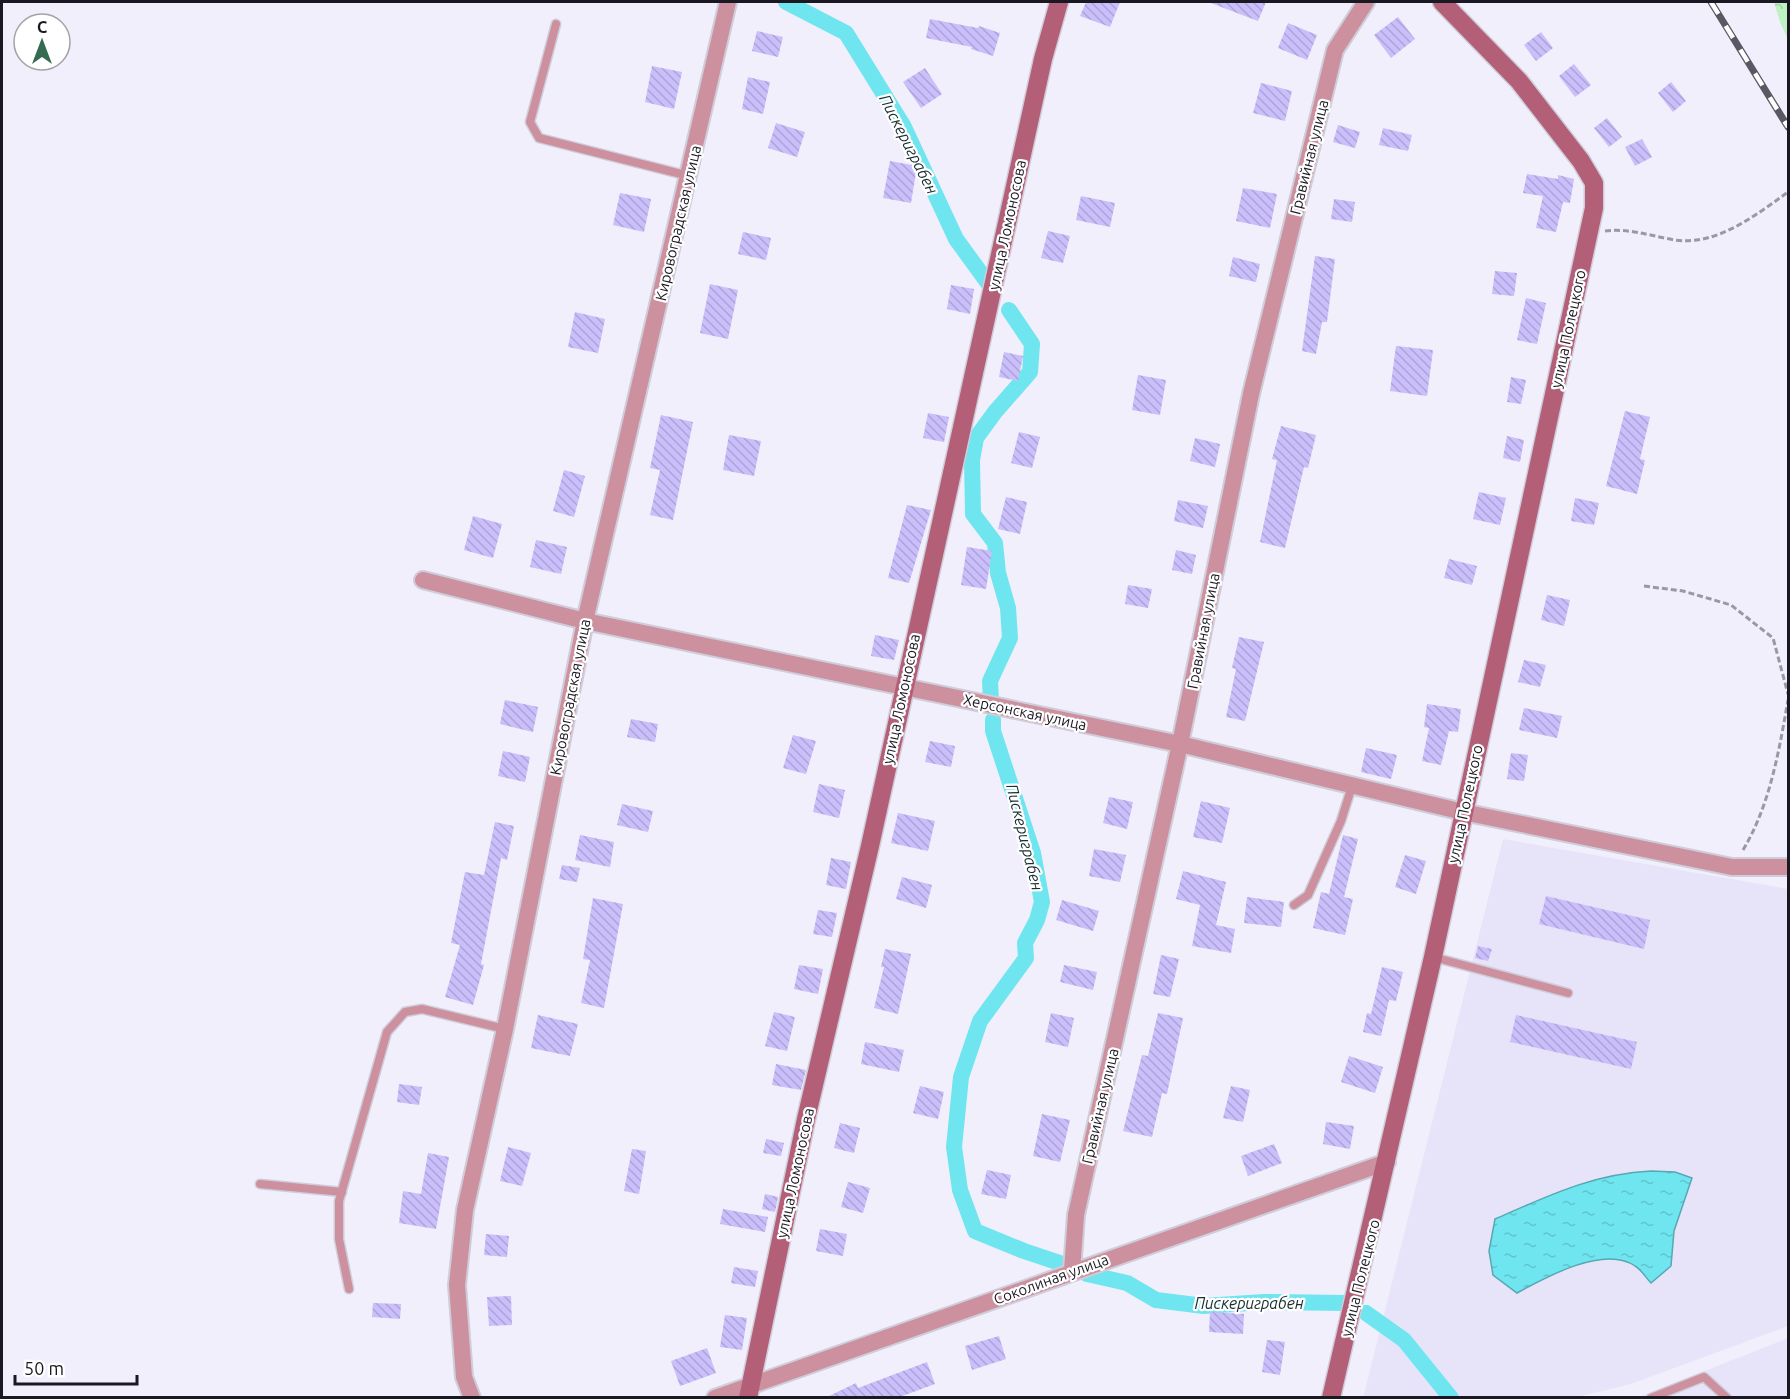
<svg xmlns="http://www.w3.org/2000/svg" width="1790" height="1399" font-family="Ubuntu,sans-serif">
	<defs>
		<pattern id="forest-crowns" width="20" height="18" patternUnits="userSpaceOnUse" patternTransform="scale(1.5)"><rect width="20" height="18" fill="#bef2c2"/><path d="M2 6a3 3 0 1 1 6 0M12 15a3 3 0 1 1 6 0" fill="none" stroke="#a3cfa6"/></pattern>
		<pattern id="water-ripples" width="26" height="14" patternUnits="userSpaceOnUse" patternTransform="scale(1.5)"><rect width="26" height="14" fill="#6fe5ef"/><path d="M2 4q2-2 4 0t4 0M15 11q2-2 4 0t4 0" fill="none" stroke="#60c4cd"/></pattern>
		<pattern id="building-back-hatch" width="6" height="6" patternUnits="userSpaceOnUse" patternTransform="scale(1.5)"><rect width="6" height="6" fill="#cabefb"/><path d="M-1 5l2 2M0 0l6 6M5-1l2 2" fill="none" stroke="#ada3d7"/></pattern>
	</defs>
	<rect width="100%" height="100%" fill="#f1effc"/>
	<path fill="#e7e4fa" d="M1503 839 1788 889V1326L1631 1384 1577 1397 1363 1398Z
		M1788 1338V1397H1639Z"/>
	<path fill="url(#forest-crowns)" d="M1774 2H1788V40L1780 22Z"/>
	<path fill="url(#water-ripples)" stroke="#56a8b2" stroke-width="1.5" d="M1651 1171 1675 1172 1692 1178 1674 1231 1671 1266 1651 1283C1646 1278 1641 1269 1635 1266 1604 1245 1546 1277 1517 1293L1493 1275 1489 1251 1495 1219C1548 1196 1592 1174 1651 1171Z"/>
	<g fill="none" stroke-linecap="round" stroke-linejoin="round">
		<path stroke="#6fe5ef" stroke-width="16" d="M786 2 846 33 904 127 956 239 988 283
			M991 702 990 681 1010 638 1008 608 998 573 995 543 973 514 972 460 976 438 995 412 1030 372 1032 344 1009 310
			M993 720V731L1033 853 1042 902 1037 920 1025 943 1026 958 980 1021 961 1077 954 1147 960 1190 975 1231 1024 1251 1066 1265
			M1087 1274 1127 1283 1156 1300 1204 1306 1264 1302 1345 1303
			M1366 1313 1404 1340 1451 1398"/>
	</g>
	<path fill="url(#building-back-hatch)" d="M1086 2H1120L1110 27 1080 16Z
		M1208 2H1266L1258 21Z
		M1398 17 1415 39 1391 58 1374 35Z
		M930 19 978 28 979 26 1000 33 993 56 971 49 972 47 926 38Z
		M1288 23 1317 35 1307 60 1278 48Z
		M757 31 783 37 778 57 752 51Z
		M1541 32 1553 48 1536 61 1524 45Z
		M1574 64 1591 85 1575 97 1559 76Z
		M652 66 682 72 674 109 645 102Z
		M925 68 942 94 921 108 903 82Z
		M748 77 770 82 763 114 742 109Z
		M1671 82 1686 101 1673 112 1658 93Z
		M1261 83 1292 91 1285 121 1253 113Z
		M1607 118 1622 137 1609 147 1594 128Z
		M776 123 805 132 797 157 768 148Z
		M1338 125 1360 132 1355 148 1333 142Z
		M1383 128 1412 135 1408 151 1379 145Z
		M1642 139 1652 157 1635 166 1625 147Z
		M890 161 917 166 911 203 883 198Z
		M1527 174 1558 179V175L1574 179 1570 203 1563 202 1556 232 1536 228 1543 196 1523 193Z
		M1243 188 1277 194 1270 228 1236 221Z
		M620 193 651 199 644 232 613 225Z
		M1081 196 1115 203 1110 227 1076 220Z
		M1334 199 1355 202 1352 222 1331 219Z
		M1048 231 1070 236 1063 263 1041 258Z
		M743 232 771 238 766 260 738 254Z
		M1315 256 1335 259 1327 322H1322L1316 354 1302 351Z
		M1233 257 1260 264 1256 282 1229 276Z
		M1495 271 1517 273 1514 296 1492 294Z
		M710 284 738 290 728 339 700 333Z
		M951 285 974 289 970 314 947 309Z
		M1526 298 1546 303 1537 344 1517 340Z
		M575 312 605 319 598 353 568 347Z
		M1396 346 1433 350 1427 396 1390 391Z
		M1004 352 1023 356 1018 381 999 377Z
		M1138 375 1166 380 1160 415 1132 410Z
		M1511 377 1526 380 1521 404 1507 402Z
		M1625 411 1650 417 1640 459 1645 460 1637 494 1606 486Z
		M928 413 949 417 944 442 923 438Z
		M661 415 693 422 673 520 650 515 660 470 650 468Z
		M1281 426 1316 435 1308 468 1304 467 1285 548 1260 542 1277 460 1272 459Z
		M1019 432 1040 437 1032 468 1011 463Z
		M729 435 761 441 754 476 723 470Z
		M1507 436 1524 440 1520 462 1503 458Z
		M1195 438 1220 444 1215 467 1190 461Z
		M564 470 585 476 574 517 553 511Z
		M1479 492 1506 498 1500 525 1473 519Z
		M1006 497 1027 502 1020 534 998 529Z
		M1575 498 1599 503 1594 525 1571 521Z
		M1178 500 1208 506 1203 528 1174 521Z
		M907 505 931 510 909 583 888 578Z
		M473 516 502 524 493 558 464 550Z
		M536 540 567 547 561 574 530 567Z
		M967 547 992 551 986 589 961 585Z
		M1176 550 1196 555 1192 574 1172 570Z
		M1449 559 1477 566 1472 585 1444 578Z
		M1128 585 1152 589 1148 608 1125 604Z
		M1547 595 1570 600 1564 626 1541 620Z
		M875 635 899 640 894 660 871 656Z
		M1239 637 1264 642 1245 721 1226 717 1236 669 1232 668Z
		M1524 660 1546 665 1540 687 1518 682Z
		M505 700 538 707 533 732 500 724Z
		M1427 704 1461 709 1458 732 1449 731 1441 765 1422 761 1429 728 1424 727Z
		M1524 708 1562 716 1557 738 1519 730Z
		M631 719 658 724 655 742 627 737Z
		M793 735 816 741 806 774 783 768Z
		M930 741 955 746 951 767 925 762Z
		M1366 748 1397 755 1391 779 1361 772Z
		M503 751 530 757 525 782 498 776Z
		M1511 753 1528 755 1524 781 1507 779Z
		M819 784 845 790 839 818 813 812Z
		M1109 797 1133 802 1127 829 1103 823Z
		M1201 801 1230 808 1222 843 1193 837Z
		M622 804 653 811 648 832 617 825Z
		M898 813 935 821 928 851 891 843Z
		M495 822 514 826 507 860 501 858 481 964 484 965 473 1005 445 997 460 945 451 943 465 872 484 875Z
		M580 835 614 842 610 867 575 860Z
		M1343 835 1358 839 1344 897 1353 899 1345 935 1313 928 1321 892 1329 894Z
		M1094 849 1126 855 1120 882 1089 876Z
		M1405 855 1426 861 1416 894 1395 887Z
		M831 858 851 862 846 889 826 885Z
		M562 865 580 868 577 882 559 879Z
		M1183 871 1226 882 1216 925 1235 929 1231 953 1192 946 1200 905 1176 899Z
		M902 877 932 885 926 908 896 899Z
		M1546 896 1650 920 1644 949 1539 924Z
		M1247 897 1284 902 1281 927 1244 923Z
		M593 898 623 904 604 1008 581 1003 590 960 583 959Z
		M1062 900 1099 911 1093 931 1056 920Z
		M818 910 837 913 832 937 813 934Z
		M1478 946 1492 949 1488 961 1475 958Z
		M885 949 911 954 898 1014 874 1008 884 967H881Z
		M1161 955 1179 959 1170 997 1153 994Z
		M799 965 823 969 818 994 794 989Z
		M1064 965 1097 972 1093 990 1060 982Z
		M1382 967 1403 972 1396 1001 1389 1000 1381 1036 1363 1032 1367 1013 1371 1014Z
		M774 1012 795 1017 787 1051 765 1046Z
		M1051 1013 1074 1018 1068 1047 1045 1042Z
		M1158 1013 1183 1018 1167 1094 1162 1093 1152 1137 1123 1131 1142 1055 1148 1056Z
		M538 1015 578 1024 570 1056 531 1048Z
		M1516 1015 1637 1042 1631 1069 1510 1042Z
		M865 1042 904 1050 899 1072 861 1064Z
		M1349 1056 1383 1067 1375 1093 1341 1082Z
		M776 1064 806 1070 801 1090 772 1085Z
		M399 1084 422 1087 419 1105 397 1102Z
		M920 1086 944 1092 938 1119 913 1113Z
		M1231 1086 1250 1090 1243 1122 1223 1118Z
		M1042 1114 1070 1120 1060 1162 1033 1156Z
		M1326 1122 1354 1126 1350 1149 1323 1144Z
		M840 1123 860 1128 854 1153 834 1148Z
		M766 1139 784 1143 781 1156 763 1153Z
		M1274 1144 1282 1163 1248 1176 1241 1156Z
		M508 1147 531 1153 522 1186 500 1181Z
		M632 1149 646 1151 639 1194 624 1191Z
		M428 1153 449 1157 436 1229 399 1223 403 1191 421 1194Z
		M987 1170 1011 1175 1006 1199 981 1194Z
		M848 1182 870 1188 863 1213 841 1207Z
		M765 1194 778 1197 775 1212 762 1209Z
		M723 1209 768 1217 765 1232 720 1224Z
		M820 1229 847 1234 843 1256 816 1251Z
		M486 1234 509 1236 507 1257 484 1255Z
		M734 1267 758 1271 755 1287 731 1283Z
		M511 1296 512 1325 489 1326 487 1297Z
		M373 1303 401 1304 400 1319 372 1317Z
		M1210 1312 1244 1314 1243 1334 1209 1332Z
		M725 1315 747 1318 742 1350 720 1347Z
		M999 1336 1006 1359 972 1370 965 1346Z
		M1267 1340 1285 1342 1280 1375 1262 1372Z
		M707 1348 716 1373 680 1386 671 1361Z
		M927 1362 935 1384 897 1398H825L856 1383 858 1388Z"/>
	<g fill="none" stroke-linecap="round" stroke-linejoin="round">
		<defs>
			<path id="lane" d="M556 24 530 122 539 138 689 176
				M1294 905 1308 895 1341 821 1352 786
				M1433 957 1568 993
				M260 1184 342 1192
				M349 1289 339 1239V1201L387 1032 405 1012 422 1009 505 1029
				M1651 1398 1704 1377 1727 1398"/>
			<path id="street" d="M423 580 585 621 1180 744 1463 812 1732 867H1788
				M1072 1271 1076 1215 1180 744 1251 394 1335 50 1366 2
				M472 1398 464 1377 457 1285 465 1210 505 1029 585 621 728 2
				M715 1398 1387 1162"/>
			<path id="secondary" d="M748 1398 806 1119 870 846 1043 59 1059 2
				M1331 1398 1433 957 1594 208V183L1581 161 1519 81 1442 2"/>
		</defs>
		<use href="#lane" stroke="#cfcdd9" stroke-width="11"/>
		<use href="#street" stroke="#cfcdd9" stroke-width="20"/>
		<use href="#secondary" stroke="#cfcdd9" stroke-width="21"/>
		<path stroke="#9a98a4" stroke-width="3" stroke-dasharray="6 3" stroke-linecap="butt" d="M1605 231C1629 228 1651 236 1675 240 1717 246 1756 215 1788 192
			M1644 586 1683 591 1731 605 1773 638 1788 694
			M1743 850C1770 805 1779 751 1788 700"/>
		<use href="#lane" stroke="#cc909f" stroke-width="8"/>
		<use href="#street" stroke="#cc909f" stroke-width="16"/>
		<use href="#secondary" stroke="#b45f78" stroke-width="18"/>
		<defs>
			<path id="rail" d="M1711 2 1788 127"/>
		</defs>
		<use href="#rail" stroke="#5a5863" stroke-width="7"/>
		<use href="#rail" stroke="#fff" stroke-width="4.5" stroke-dasharray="14" stroke-linecap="butt"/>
	</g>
	<g text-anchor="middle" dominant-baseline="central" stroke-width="4.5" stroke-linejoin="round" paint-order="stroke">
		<g font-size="15" fill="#1a1822" stroke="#fff">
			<text transform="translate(1309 157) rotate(-76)">Гравийная улица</text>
			<text transform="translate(678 223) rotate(-77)">Кировоградская улица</text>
			<text transform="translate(1007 225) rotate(-78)">улица Ломоносова</text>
			<text transform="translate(1568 329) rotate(-78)">улица Полецкого</text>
			<text transform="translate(1203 631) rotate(-79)">Гравийная улица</text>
			<text transform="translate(570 697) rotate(-79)">Кировоградская улица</text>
			<text transform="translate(901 699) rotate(-78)">улица Ломоносова</text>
			<text transform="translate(1025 712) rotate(12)">Херсонская улица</text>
			<text transform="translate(1465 804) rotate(-78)">улица Полецкого</text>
			<text transform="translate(1100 1106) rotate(-77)">Гравийная улица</text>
			<text transform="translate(795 1173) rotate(-78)">улица Ломоносова</text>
			<text transform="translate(1360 1278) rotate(-76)">улица Полецкого</text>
			<text transform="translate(1051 1279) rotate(-20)">Соколиная улица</text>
		</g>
		<g font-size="16" font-style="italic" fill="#192e30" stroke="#fff">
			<text transform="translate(909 144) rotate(63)">Пискериграбен</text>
			<text transform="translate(1025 837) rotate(76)">Пискериграбен</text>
			<text x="1249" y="1303">Пискериграбен</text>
		</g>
	</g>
	<rect width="1790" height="1399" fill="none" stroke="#1a1822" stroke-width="6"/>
	<g transform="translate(42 42)"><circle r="28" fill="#ffffff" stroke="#a3a3a7" stroke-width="1.5"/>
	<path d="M0-4.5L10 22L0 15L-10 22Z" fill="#356b51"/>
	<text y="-9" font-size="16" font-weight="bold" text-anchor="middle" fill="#1a1822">С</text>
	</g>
	<path d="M15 1375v9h122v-9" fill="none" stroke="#1a1822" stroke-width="3"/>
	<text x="24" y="1375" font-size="18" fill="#1a1822" stroke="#ffffff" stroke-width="4.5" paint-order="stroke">50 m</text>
</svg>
